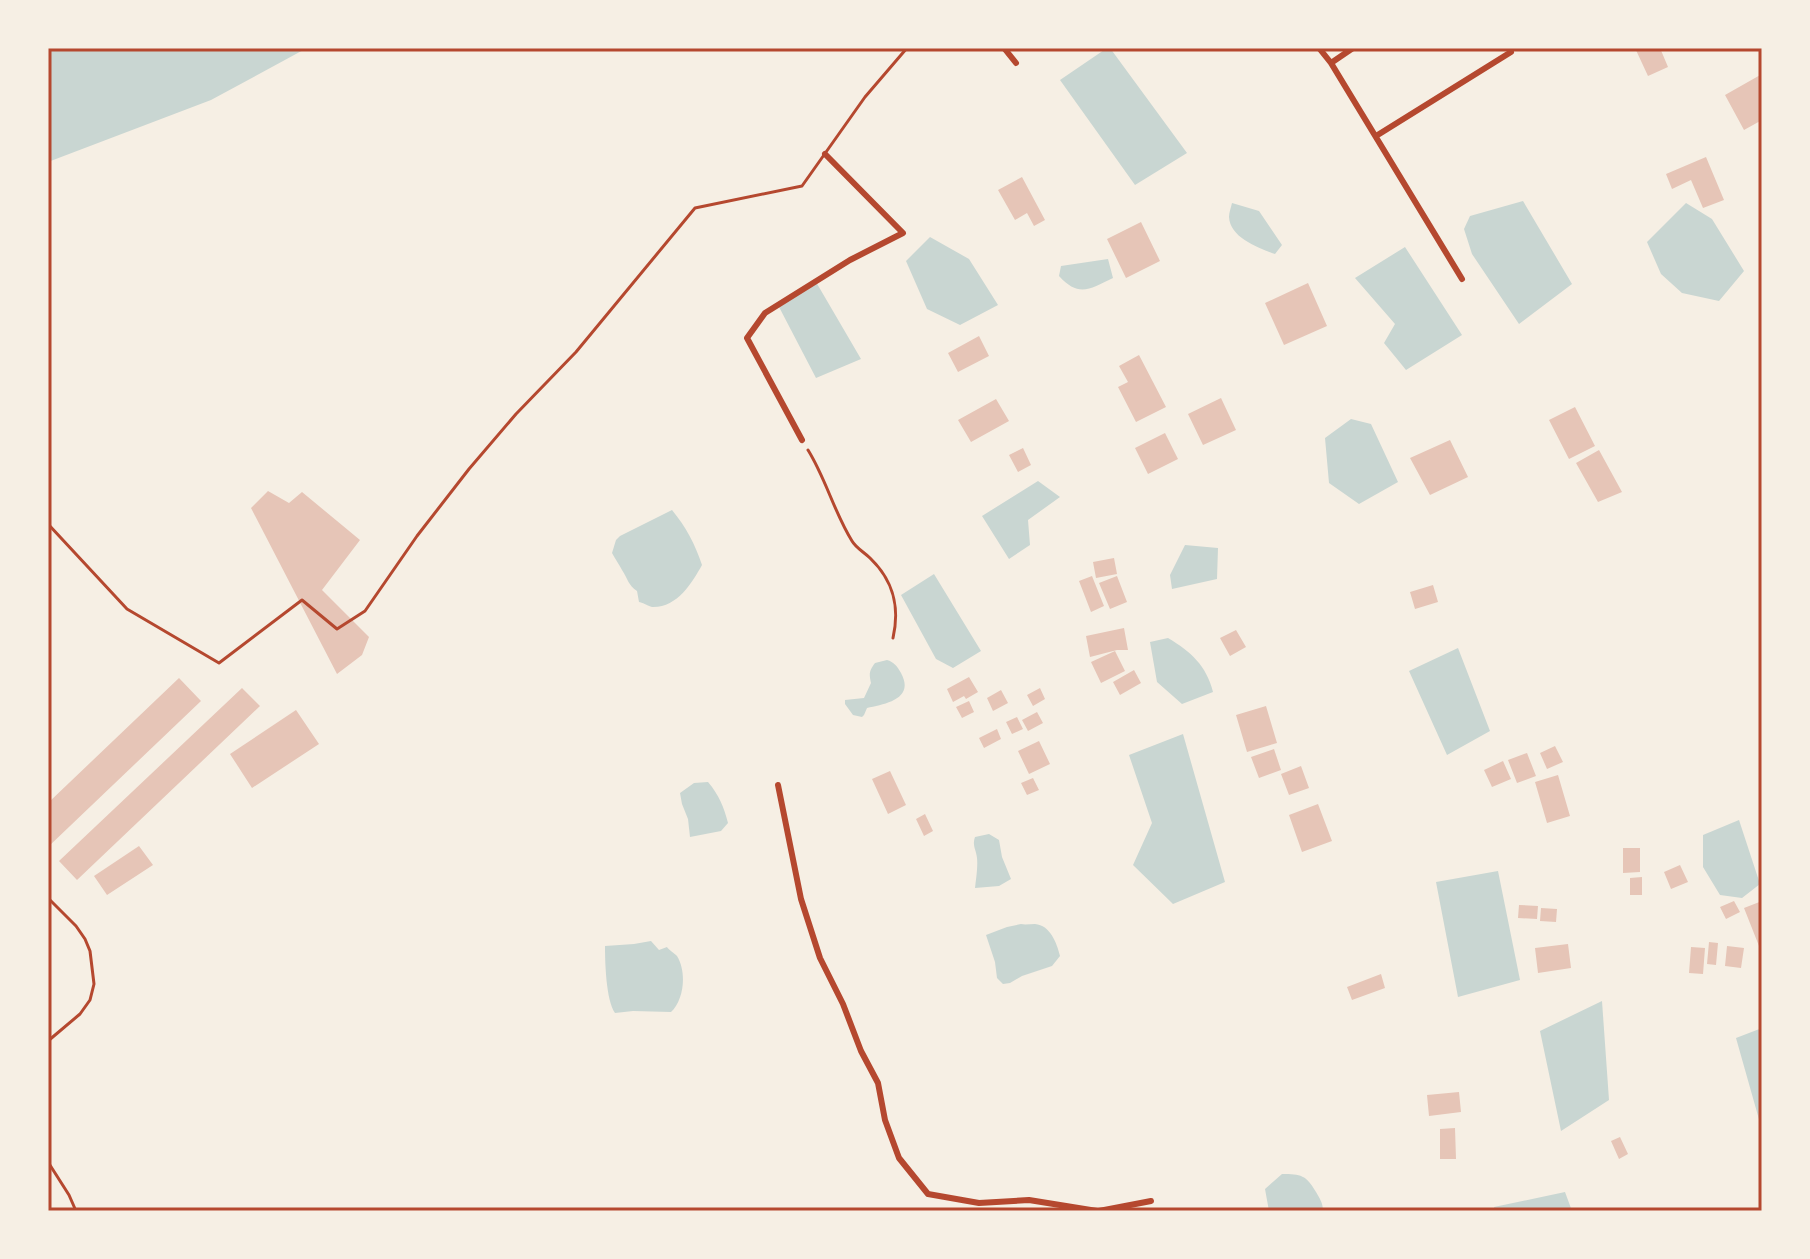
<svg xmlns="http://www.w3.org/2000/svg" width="1810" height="1259" font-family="Karla,sans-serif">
	<rect width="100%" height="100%" fill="#f6efe4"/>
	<path fill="#c9d6d2" d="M48 48H307L211 100 48 162Z
		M1107 48H1110L1187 153 1135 185 1060 80Z
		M1523 201 1572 284 1519 324 1472 254 1464 229 1470 216Z
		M1232 203 1259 211 1282 245 1275 254C1259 248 1230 238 1229 217 1229 212 1231 208 1232 203Z
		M1686 203 1712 219 1744 271 1719 301 1682 293 1661 274 1647 242Z
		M930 237 969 259 998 305 960 325 927 309 906 261Z
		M1405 247 1462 335 1406 370 1384 343 1395 324 1355 278Z
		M1108 259 1113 278C1090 289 1079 298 1059 276L1061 266Z
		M816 282 861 359 816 378 778 305Z
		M1351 419 1371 424 1398 482 1359 504 1329 483 1325 438Z
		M1038 481 1060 497 1028 520 1030 545 1009 559 982 516Z
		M672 510C686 527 695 544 702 565 692 583 677 608 652 607 651 607 641 602 639 602L637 591C628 585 628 579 622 570 619 564 615 559 612 553L616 540 620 536Z
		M1185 545 1218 548 1217 579 1172 589 1170 575Z
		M934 574 981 651 953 668 936 659 901 595Z
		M1168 638C1191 652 1206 665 1213 692L1182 704 1157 682 1150 642Z
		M1458 648 1490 731 1447 755 1409 671Z
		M887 660C894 662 897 666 901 673 915 699 886 704 867 708L864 715 862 717 853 715 845 704V700L864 698 871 683C869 674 869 671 875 663Z
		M1183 734 1225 882 1173 904 1133 865 1152 823 1129 755Z
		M708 782C719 795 724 807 728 823L721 831 690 837 688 819 682 804 680 793 694 783Z
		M1739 820 1760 884 1742 898 1720 895 1703 867V835Z
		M989 834 999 840 1002 857 1011 879 999 886 975 888C976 878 978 868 977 858 976 849 972 846 975 837Z
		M1498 871 1520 980 1458 997 1436 882Z
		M1021 924C1025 925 1030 924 1035 924 1050 925 1057 943 1060 956L1052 966 1022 976 1010 983 1003 984 997 978 995 962 986 935 1007 927Z
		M651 941 659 950 667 947C668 949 675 954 677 956 687 972 684 1000 671 1012L633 1011 615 1013C606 1000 605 962 605 946L634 944Z
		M1602 1001 1609 1100 1561 1131 1540 1031Z
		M1762 1028V1130L1736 1038Z
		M1282 1174C1301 1174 1306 1175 1316 1192 1320 1199 1323 1203 1323 1211H1269L1265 1189Z
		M1565 1192 1572 1211H1495L1494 1207Z"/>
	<path fill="#e6c5b7" d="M1635 48H1660L1668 67 1648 76Z
		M1762 74V120L1744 130 1725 95Z
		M1706 157 1724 200 1703 208 1691 180 1672 189 1666 174Z
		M1022 177 1045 220 1034 226 1027 213 1015 220 998 190Z
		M1141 222 1160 261 1126 278 1107 239Z
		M1308 283 1327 326 1284 345 1265 303Z
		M979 336 989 356 958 372 948 353Z
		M1139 355 1166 407 1136 422 1118 387 1128 382 1119 366Z
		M1221 398 1236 430 1203 445 1188 414Z
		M996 399 1009 421 971 442 958 420Z
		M1575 407 1595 446 1569 459 1549 420Z
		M1165 433 1178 459 1148 474 1135 448Z
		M1450 440 1468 477 1430 495 1410 458Z
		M1023 448 1031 465 1018 472 1009 455Z
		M1599 450 1622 492 1598 502 1576 463Z
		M268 491 289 503 302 492 360 540 322 590 369 637 362 655 337 674 251 508Z
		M1114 558 1117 574 1096 578 1093 562Z
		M1092 576 1104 606 1091 612 1079 581Z
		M1117 576 1127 602 1110 609 1099 583Z
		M1433 585 1438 602 1415 609 1410 592Z
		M1124 628 1128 650H1117L1090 657 1086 636Z
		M1236 630 1246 647 1230 656 1220 638Z
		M1115 651 1125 671 1101 683 1091 662Z
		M1134 670 1141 683 1120 695 1113 682Z
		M969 677 978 692 966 699 964 696 953 702 947 689Z
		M179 678 201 701 48 847V803Z
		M242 688 260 706 77 880 59 861Z
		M1040 688 1045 699 1033 706 1027 695Z
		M1001 690 1008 703 993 711 987 698Z
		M969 701 974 712 962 718 956 707Z
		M1266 706 1277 743 1247 752 1236 715Z
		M296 710 319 744 252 788 230 754Z
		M1037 712 1043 723 1028 731 1022 720Z
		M1017 717 1023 729 1012 734 1006 722Z
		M997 729 1001 739 984 748 979 738Z
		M1039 741 1050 764 1029 774 1018 751Z
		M1555 746 1563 762 1547 769 1540 753Z
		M1274 749 1281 770 1259 778 1251 757Z
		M1527 753 1536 776 1517 783 1508 760Z
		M1503 761 1511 779 1492 787 1484 770Z
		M1301 766 1309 788 1289 795 1281 774Z
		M890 771 906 805 888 814 872 779Z
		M1558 775 1570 816 1547 823 1535 782Z
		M1033 778 1039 790 1027 795 1021 783Z
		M1318 804 1332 841 1302 852 1289 815Z
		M925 814 933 831 924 836 916 819Z
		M139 846 153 865 107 895 94 876Z
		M1623 848H1640V872L1623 873Z
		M1680 865 1688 882 1671 889 1664 872Z
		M1642 877V895H1630V878Z
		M1734 901 1740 912 1726 919 1720 907Z
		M1762 901V945L1759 946 1744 908Z
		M1519 905 1538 906 1537 919 1518 918Z
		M1541 908 1557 909 1556 922 1540 921Z
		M1709 942 1718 943 1716 965 1707 964Z
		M1568 944 1571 968 1538 973 1535 948Z
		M1727 946 1744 948 1741 968 1725 966Z
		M1691 947 1705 948 1703 974 1689 973Z
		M1381 974 1385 988 1352 1000 1347 987Z
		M1459 1092 1461 1112 1429 1116 1427 1095Z
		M1455 1128 1456 1159H1440V1129Z
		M1620 1137 1628 1154 1619 1159 1611 1141Z"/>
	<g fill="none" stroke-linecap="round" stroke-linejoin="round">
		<path stroke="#b5482f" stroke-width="3" d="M808 450C826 479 834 512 852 541 856 548 864 552 870 558 894 581 900 607 893 638"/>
		<path stroke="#b5482f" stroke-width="3" d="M48 524 127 609 219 663 302 600 337 629 365 611 417 536 469 469 516 414 576 352 695 208 802 186 865 97 907 48
			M48 898 76 926 85 939 90 951 94 984 90 1000 80 1014 48 1041
			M48 1162 69 1195 76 1211"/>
		<path stroke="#b5482f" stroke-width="6" d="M1004 48 1016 63
			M1319 48 1331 63 1353 48
			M1331 63 1462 279
			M1376 136 1511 52
			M802 440 747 338 765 313 850 260 903 233 825 154
			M778 785 801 899 820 958 843 1004 861 1051 878 1083 885 1120 899 1158 928 1194 979 1203 1029 1200 1097 1211
			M1099 1211 1151 1201"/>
	</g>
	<rect width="1810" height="1259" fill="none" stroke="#f6efe4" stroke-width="100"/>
	<rect x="50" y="50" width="1710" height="1159" fill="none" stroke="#b5482f" stroke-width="3"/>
</svg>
